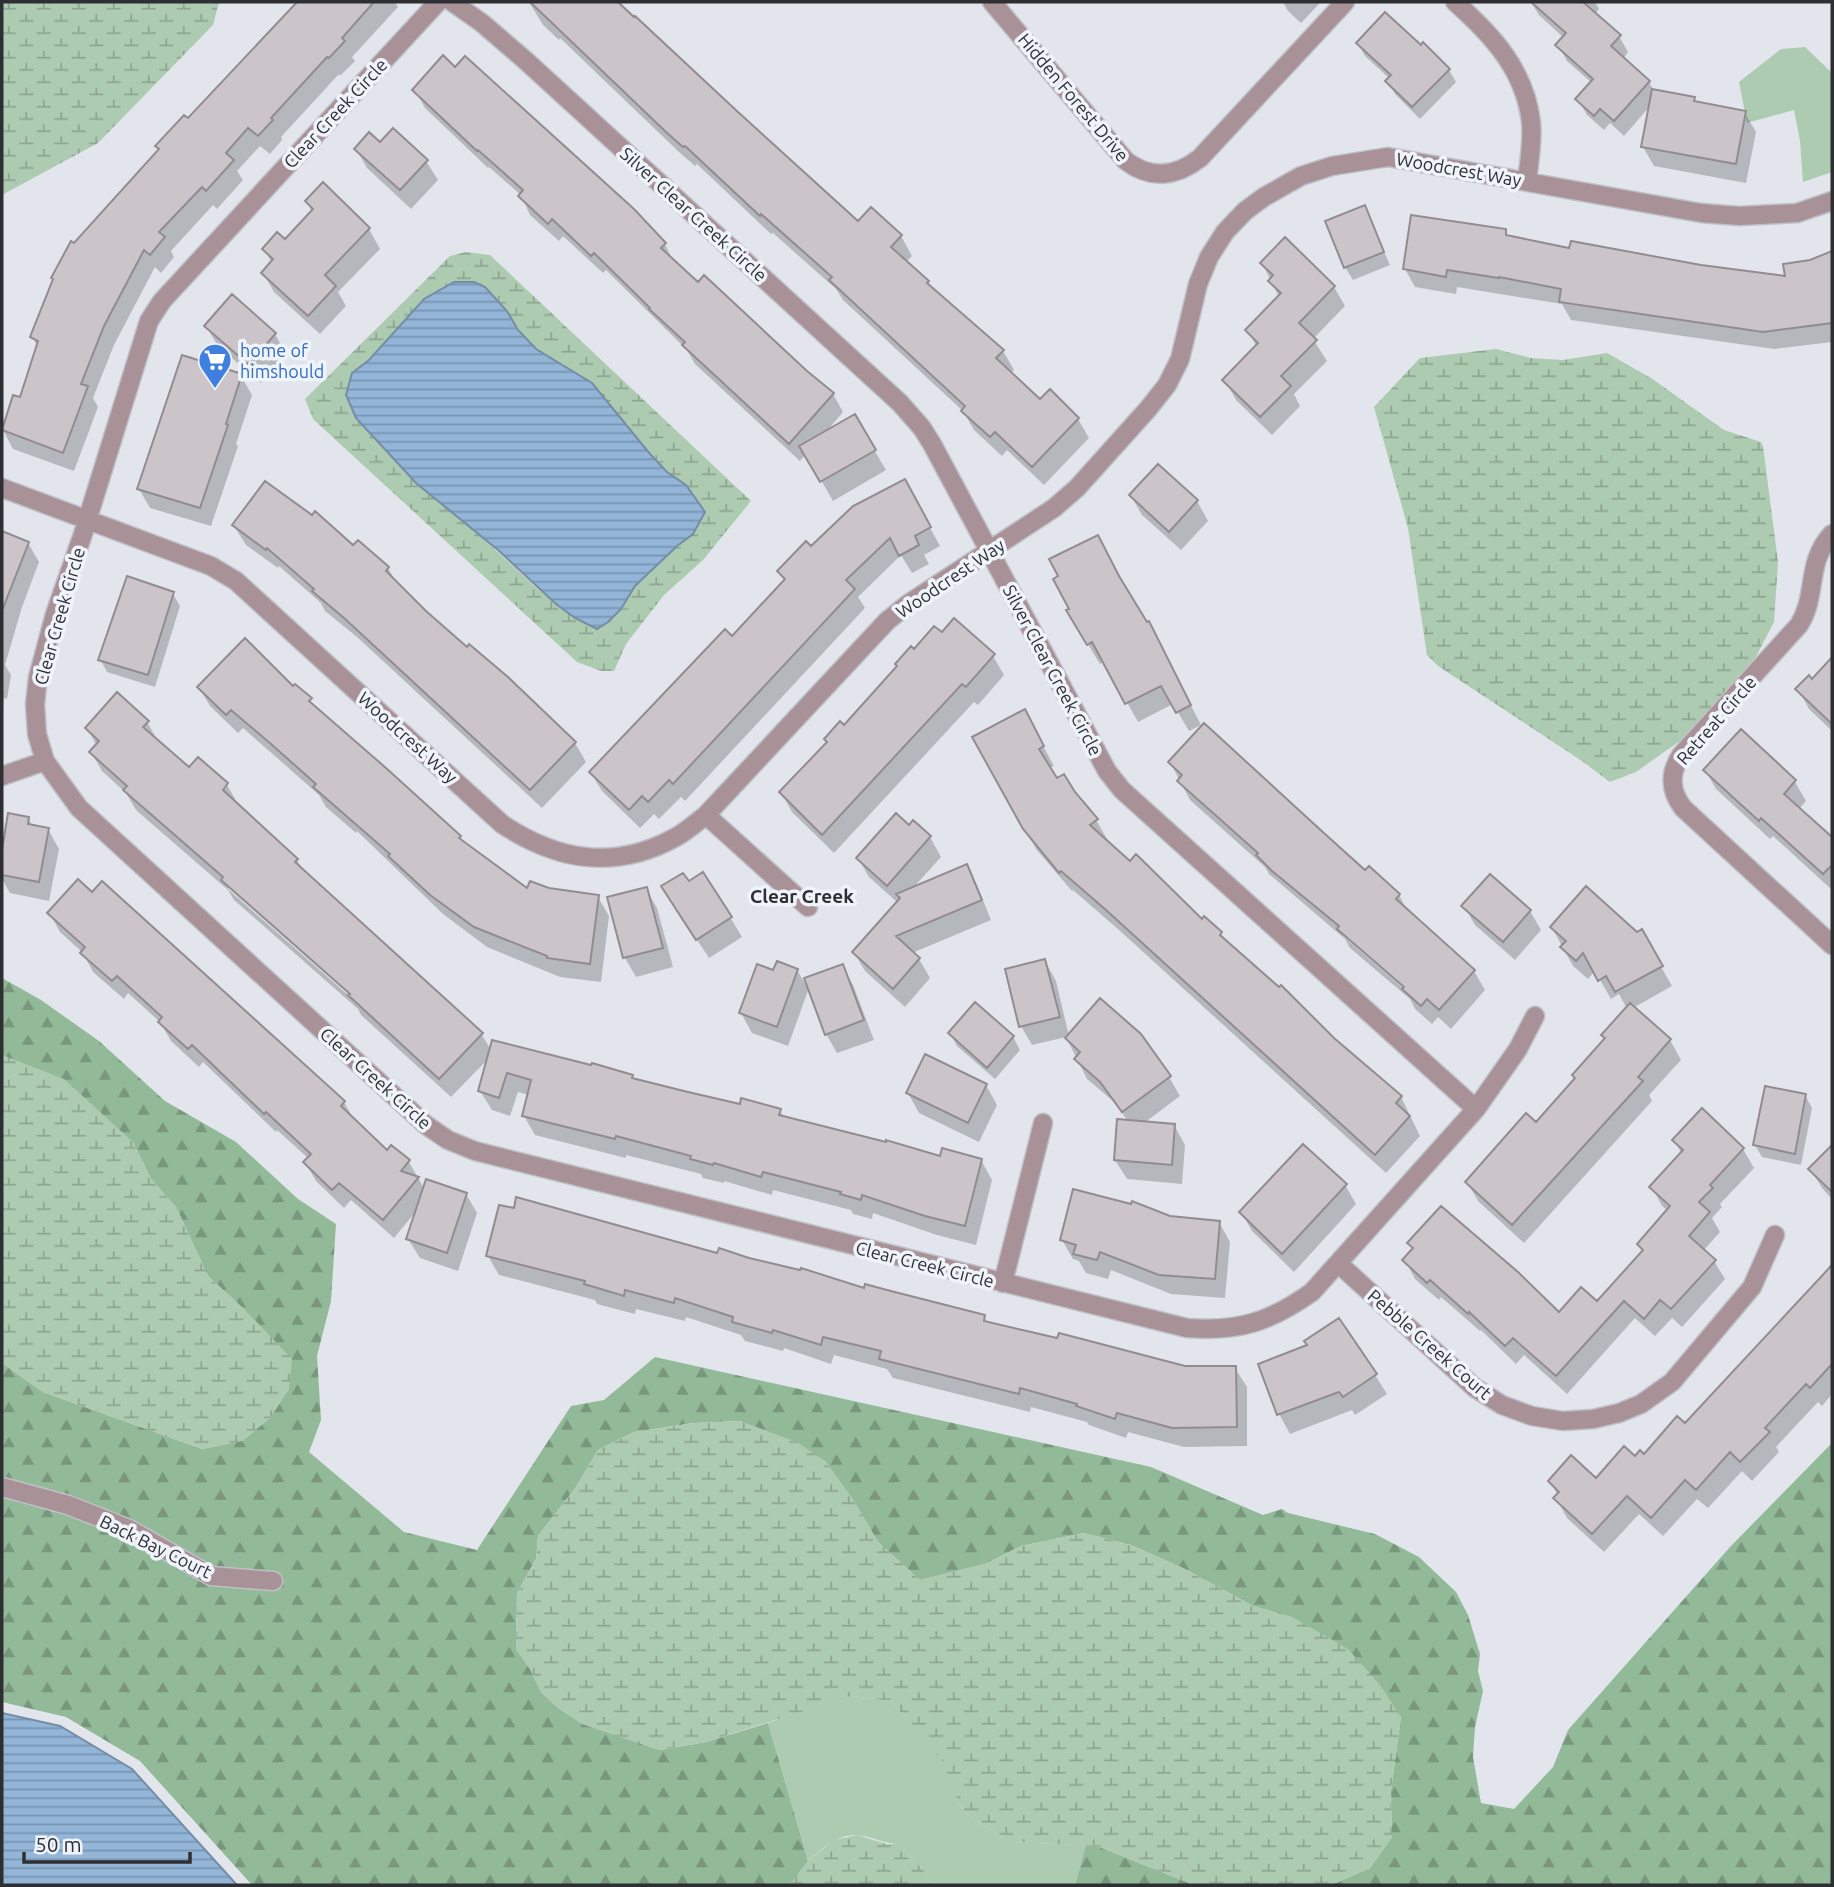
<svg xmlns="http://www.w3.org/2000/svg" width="1834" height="1887" font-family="Ubuntu,sans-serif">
	<defs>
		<pattern id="forest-firs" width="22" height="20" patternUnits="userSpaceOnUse" patternTransform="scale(1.75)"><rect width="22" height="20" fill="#92b998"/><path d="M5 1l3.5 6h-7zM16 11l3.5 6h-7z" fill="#78977d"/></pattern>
		<pattern id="wetland-marsh" width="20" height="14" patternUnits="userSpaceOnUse" patternTransform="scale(1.75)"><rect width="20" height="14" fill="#adcbb1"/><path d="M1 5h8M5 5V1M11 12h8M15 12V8" fill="none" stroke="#8da591"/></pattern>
		<pattern id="water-rules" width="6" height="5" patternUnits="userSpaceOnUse" patternTransform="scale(1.75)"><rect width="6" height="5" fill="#93b5d8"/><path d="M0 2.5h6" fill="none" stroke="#7894b0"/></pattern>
	</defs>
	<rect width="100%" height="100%" fill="#e2e6ec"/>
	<path fill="#adcbb1" d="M1805 47 1832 73V172L1803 182 1800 141 1794 110 1747 123 1739 82 1781 49Z
		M851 1696 891 1701 944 1762 962 1811 1010 1842 1086 1845 1075 1885H931L925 1872 900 1844C883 1844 871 1836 856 1835 836 1835 822 1849 808 1861L768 1723 808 1708Z"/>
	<path fill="url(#forest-firs)" d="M2 978 41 1000 99 1041 165 1101 236 1142 298 1199 336 1224 331 1301 317 1356 321 1420 309 1452 404 1532 477 1550 571 1406 604 1400 655 1357 1151 1467 1263 1515 1282 1509 1288 1513 1375 1534 1419 1557 1456 1592 1468 1615 1480 1654 1478 1671 1483 1691 1475 1727 1473 1757 1481 1803 1514 1809 1553 1767 1568 1730 1730 1547 1832 1443V1885H1331L1370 1868 1392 1837 1391 1790 1401 1717 1294 1618 1253 1606 1185 1569 1131 1545 1084 1533 1021 1546 985 1564 920 1580 878 1542 853 1500 825 1461 740 1421 694 1423 634 1432 598 1450 576 1487 538 1536 536 1559 517 1593 516 1649 530 1669 541 1692 558 1708 583 1724 660 1750 706 1742 768 1723 808 1861 790 1885H252L140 1761 66 1717 2 1702V1363L43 1392 202 1449 242 1441 271 1417 246 1311 208 1276 176 1207 151 1179 133 1142 30 1067 2 1055Z
		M1086 1845 1097 1846 1194 1885H1075Z"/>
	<path fill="url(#wetland-marsh)" fill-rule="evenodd" d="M2 2H219L213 25 98 143 2 195Z
		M466 252 490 255 751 501 703 560 664 595 626 644 614 671H601L577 662 313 419 305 399 450 256ZM485 287 507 311 518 330 536 349 592 383 650 454 667 472 686 485 705 512 693 534 677 546 642 580 575 618 538 589 466 523 416 483 356 418 352 373 369 360 424 299Z
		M1496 349 1531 358 1563 360 1607 353 1651 378 1724 430 1761 442 1763 446 1778 562 1774 622 1749 670 1691 733 1636 772 1610 782 1582 761 1438 666 1427 655 1408 528 1374 407 1420 358Z
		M2 1055 64 1079 133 1142 151 1179 176 1207 208 1276 246 1311 292 1359 289 1389 271 1417 242 1441 202 1449 43 1392 2 1363Z
		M740 1421 797 1442 825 1461 853 1500 878 1542 920 1580 985 1564 1021 1546 1084 1533 1131 1545 1185 1569 1253 1606 1294 1618 1348 1649 1380 1685 1401 1717 1391 1790 1392 1837 1370 1868 1331 1885H1194L1097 1846 1010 1842 962 1811 943 1762 891 1701 851 1696 706 1742 660 1750 582 1724 558 1708 541 1692 530 1669 516 1650 517 1593 536 1559 538 1536 576 1487 598 1450 634 1432 694 1423Z
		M857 1835 887 1844H900L925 1872 931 1885H790L808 1861 834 1840Z"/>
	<path fill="url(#water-rules)" stroke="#758da6" stroke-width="2" d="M454 282H474L485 287 507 311 518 330 536 349 592 383 650 454 667 472 686 485 705 512 693 534 677 546 635 586 621 609 608 622 597 629 575 618 556 604 498 550 416 483 356 418 346 395 352 373 369 360 424 299Z
		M2 1713 60 1726 132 1769 237 1885H2Z"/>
	<path fill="#0003" fill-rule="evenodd" d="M300 2H395L398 7 352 57 355 61 340 76 339 74 281 137 282 140 270 154 260 146 237 171 243 180 217 209 213 205 171 251 174 257 161 273 155 267 114 345 93 398 98 407 74 471 13 449 3 430 21 400 38 347 32 337 74 245Z
		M529 2H616L858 223 901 236 912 256 905 263 931 288 1003 351 1014 370 1011 374 1041 401 1078 419 1089 438 1044 485 1007 450 1002 456 974 430 963 411 843 300 836 289 773 233 771 234 697 164 695 166 679 152 560 38 559 40 543 25Z
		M1283 2H1321L1301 23 1288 11Z
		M1531 2H1595L1599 9 1595 14 1619 36 1628 52 1623 59 1649 82 1654 91 1694 98 1696 103 1744 112 1756 132 1746 183 1654 166 1643 147 1650 106 1624 136 1610 123 1604 130 1587 115 1578 99 1592 83 1567 61 1558 45 1564 38 1539 15Z
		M1358 44 1449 70 1456 82 1420 119 1395 94 1388 81 1390 79 1365 56Z
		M415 90 665 244 674 263 833 394 843 412 826 432 854 416 886 470 833 501 806 454 800 461 695 364 687 350 606 270 603 273 563 236 559 241 530 215 521 195 489 167 488 168 425 108Z
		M380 144 426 161 438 180 411 209 367 168 356 149Z
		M307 202 369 229 380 249 338 292 346 306 320 334 274 292 263 273 272 263 264 249 285 241 312 212Z
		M1364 207 1390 265 1353 280 1345 267Z
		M1505 231 1509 238 1571 250 1787 278 1811 262 1832 253V342L1774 349 1571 320 1562 304 1457 287 1456 294 1415 287 1405 269Z
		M1262 263 1334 287 1345 306 1313 339 1327 361 1294 394 1300 406 1272 435 1236 400 1225 380 1257 347 1247 330 1279 297Z
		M206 326 275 334 286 354 261 383 218 346Z
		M241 376 252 395 236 444 238 446 211 526 150 508 139 489Z
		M1131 496 1197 501 1208 521 1181 550 1142 515Z
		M915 500 940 546 924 555 929 564 912 573 901 555 858 597 865 608 685 801 681 797 659 819 654 814 640 828 602 791 591 773 732 639 785 581 779 571 811 549Z
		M234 526 354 548 388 568 397 584 425 612 575 743 586 762 542 808 357 637 325 611 321 603 279 566 278 568 246 545Z
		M2 533 28 543 39 562 22 607 5 665 11 675 7 699 4 698 2 723Z
		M1126 592 1159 643 1201 725 1189 731 1173 704 1138 722 1104 661 1100 664 1068 611Z
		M173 594 180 606 155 687 107 672 100 659Z
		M942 635 993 656 1004 675 978 705 974 702 834 853 792 812 781 792 914 652Z
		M1832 660V731L1809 709 1798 689 1812 681Z
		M199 687 293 689 310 700 316 710 385 769 460 837 463 843 528 891 548 890 598 897 609 916 601 982 560 977 487 947 443 914 357 831 356 833 326 807 319 795 284 764 243 728 238 733 210 706Z
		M147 722 158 741 189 770 227 785 238 804 297 860 305 874 482 1035 491 1050 632 1076 634 1081 741 1106 780 1111 784 1118 941 1158 981 1160 992 1180 976 1245 937 1235 873 1213 872 1219 853 1214 851 1210 773 1190 772 1195 724 1181V1183L703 1178 701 1174 626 1155V1158L535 1135 524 1116 529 1095 518 1092 510 1116 492 1110 480 1091 489 1058 451 1097 361 1015 358 1009 234 900 228 890 136 810 126 793 102 771 91 752 97 746 87 728ZM228 884 357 998 355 1001 228 889Z
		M1035 731 1054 766 1049 768 1056 781 1074 793 1096 820 1107 839 1105 841 1202 921 1205 919 1221 934 1226 942 1401 1097 1420 1136 1386 1173 1119 930 1073 890 1072 891 1036 849 974 738Z
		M1741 732 1795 782 1806 801 1799 809 1832 840V890L1773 836 1770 839 1716 789 1705 770Z
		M1170 762 1365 872 1399 895 1408 912 1474 971 1485 990 1451 1029 1438 1017 1432 1024 1415 1009 1410 999 1350 948 1345 939 1269 874 1265 867 1190 800ZM1343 931 1412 991 1410 994 1343 936Z
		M10 816 28 819 33 826 48 829 59 849 49 901 10 893 2 879V859Z
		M909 827 930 837 941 857 913 888 966 866 977 885 991 920 912 953 919 959 930 978 905 1007 865 971 854 952 898 903 869 877 858 858Z
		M102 884 344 1102 354 1120 387 1152 392 1147 409 1162 425 1190 466 1194 477 1213 458 1271 420 1258 408 1239 418 1209 394 1238 351 1200 344 1208 316 1181 305 1162 309 1159 277 1130 276 1132 203 1062 199 1067 171 1041 160 1022 128 993 124 999 93 972 83 953 60 932 50 914 93 894Z
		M688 884 730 917 742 937 709 958 675 906Z
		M646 889 657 908 673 967 636 977 625 958 609 898Z
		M1464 906 1530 911 1541 930 1515 960 1475 925Z
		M1552 928 1637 934 1641 932 1672 986 1633 1008 1670 1040 1681 1060 1649 1095 1652 1101 1524 1243 1478 1201 1467 1182 1536 1124 1576 1079 1627 1009 1619 994 1611 999 1595 971 1588 979 1573 966Z
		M1045 961 1056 981 1069 1036 1139 1035 1169 1077 1180 1096 1144 1123 1174 1125 1185 1145 1182 1184 1127 1179 1115 1160 1128 1121 1113 1101 1087 1079 1066 1037 1032 1045 1021 1026Z
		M842 966 853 985 874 1040 837 1053 826 1034 809 988 788 1046 752 1033 741 1013 774 972 797 970 807 987Z
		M975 1004 1013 1037 1020 1050 995 1079 957 1046 950 1033Z
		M986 1085 997 1105 979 1142 919 1113 908 1093Z
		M1805 1095 1812 1108 1801 1165 1762 1157 1755 1145Z
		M1702 1111 1743 1149 1754 1168 1720 1204 1722 1207 1712 1218 1720 1232 1703 1251 1714 1261 1725 1279 1682 1327 1672 1318 1655 1336 1635 1318 1567 1394 1524 1355 1516 1364 1481 1330 1480 1331 1441 1297 1439 1300 1415 1279 1405 1260 1413 1250 1409 1244 1559 1314 1597 1304 1644 1252 1639 1244 1668 1211 1662 1206 1652 1187 1682 1154 1674 1140Z
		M1832 1147V1199L1822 1188 1810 1169Z
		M1345 1185 1356 1204 1294 1272 1252 1231 1241 1212Z
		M1169 1218 1219 1222 1230 1242 1225 1298 1171 1294 1111 1270 1108 1279 1086 1273 1079 1261 1073 1259 1062 1240Z
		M718 1255 749 1259 865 1290 984 1317 988 1323 1185 1368H1235L1247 1387V1446L1184 1447 1128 1432 1126 1438 1089 1425 1087 1422 1031 1407 1030 1412 893 1378 887 1369 834 1355 831 1364 784 1348 783 1351 745 1341 741 1335 686 1317 685 1321 636 1309 635 1314 597 1304 595 1300 499 1275 488 1256Z
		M1832 1263V1394L1822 1406 1818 1402 1776 1447 1779 1452 1752 1481 1742 1471 1708 1508 1697 1499 1663 1536 1639 1514 1604 1552 1567 1518 1556 1498 1558 1496 1550 1481 1596 1480 1635 1458 1644 1456 1685 1426 1830 1270 1828 1267Z
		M1260 1365 1375 1375 1387 1394 1355 1415 1352 1410 1290 1434 1279 1414Z"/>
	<path fill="#cbc5ca" stroke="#928c91" stroke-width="2" d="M297 2H374L342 38 345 41 329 58 327 57 271 118 273 120 258 136 248 128 226 153 234 160 206 191 202 187 159 232 165 237 150 255 144 250 104 326 81 384 88 386 63 453 2 430 13 395 20 397 38 341 30 337 53 279 51 278 71 241 74 243 159 149 155 146 184 115 188 118Z
		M530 2H618L634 17 635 16 738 112 858 221 871 207 902 235 891 247 929 281 927 283 1004 350 996 358 1040 399 1050 389 1079 418 1032 467 995 432 990 437 961 411 965 406 829 280 832 277 761 214 760 216 685 146 683 147 666 132Z
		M1531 2H1583L1621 35 1611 46 1650 81 1614 121 1600 109 1594 116 1575 99 1593 79 1555 45 1566 33Z
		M1385 12 1421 45 1423 42 1450 69 1412 107 1385 81 1391 75 1356 43Z
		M443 55 455 67 465 56 634 209 666 243 661 248 698 282 704 275 807 371 834 393 789 444 682 345 685 342 649 309 650 308 594 253 591 256 552 219 548 224 518 196 523 190 478 150 477 151 412 90Z
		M1652 89 1695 97 1694 101 1746 111 1736 164 1641 147Z
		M393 128 428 160 400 190 354 149 369 132 380 142Z
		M323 182 370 228 325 275 336 286 308 316 261 273 273 259 262 249 277 232 285 239 313 209 305 201Z
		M1365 205 1384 252 1344 268 1325 221Z
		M1411 215 1506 229V235L1569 248 1571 241 1701 265 1785 276 1783 264 1810 260 1832 251V323L1763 332 1559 302 1561 289 1499 277V278L1447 270 1446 277 1403 269Z
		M1285 237 1335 286 1299 323 1317 340 1281 376 1291 386 1260 417 1222 380 1258 343 1245 330 1281 293 1268 281 1273 275 1260 263Z
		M232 294 276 333 249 365 204 326Z
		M182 355 242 374 226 424 228 425 200 508 137 489Z
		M855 414 876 450 820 482 799 446Z
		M1158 464 1198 500 1169 532 1129 495Z
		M905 479 931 527 915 536 919 545 899 556 890 538 846 580 855 589 673 784 669 780 648 802 642 796 629 810 589 772 725 629 732 636 785 579 777 571 806 541 811 546 853 506Z
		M265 481 312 515 315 511 353 545 358 540 389 567 386 571 426 611 467 647 469 644 508 677 576 742 530 790 344 618 312 591 314 589 267 548 266 550 232 525Z
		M2 531 29 542 3 608H2Z
		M1098 535 1119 576 1147 622 1149 621 1191 705 1176 713 1161 686 1125 704 1092 642 1087 645 1066 610 1069 609 1053 579 1058 576 1049 559Z
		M127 576 174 592 148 675 98 660Z
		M954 618 995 654 966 687 962 684 822 835 779 792 827 742 824 739 840 721 844 725 897 666 895 664 911 646 914 649 934 626 942 632Z
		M245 638 293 686 295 684 312 698 309 701 386 768 461 836 459 838 527 888 530 881 549 888 599 895 590 964 547 958V956L474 927 430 895 388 856 390 854 313 787 316 784 271 744 231 710 226 715 197 687Z
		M1832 657V724L1795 689 1809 675 1812 679Z
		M117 692 149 721 143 727 189 767 198 757 228 783 223 790 298 859 295 862 483 1033 439 1079 348 995 350 994 221 880 223 877 123 790 127 786 89 752 99 741 85 728Z
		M1025 709 1044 746 1039 749 1057 778 1064 774 1075 792 1098 819 1090 825 1130 861 1136 854 1202 919 1204 916 1222 932 1220 935 1279 987 1281 985 1334 1038 1402 1096 1396 1103 1410 1116 1375 1155 1106 910 1061 871 1059 873 1023 829 972 737Z
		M1204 723 1325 834 1365 870 1369 866 1400 894 1396 899 1475 970 1439 1010 1427 999 1421 1006 1402 989 1404 987 1337 929 1339 926 1272 871 1256 855 1258 853 1177 781 1182 775 1168 762Z
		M1741 729 1796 780 1784 794 1832 837V865L1823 874 1761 818 1759 821 1703 770Z
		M8 813 29 817 28 824 49 828 39 882 2 875V850Z
		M896 813 909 825 913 820 931 836 887 886 856 858Z
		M967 864 982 900 896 936 920 958 893 989 852 952 900 898 896 894Z
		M703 872 732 917 696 940 661 886 683 873 689 881Z
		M1490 874 1531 910 1503 942 1461 906Z
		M78 879 92 892 102 881 345 1101 341 1106 387 1150 391 1145 410 1160 401 1171 419 1177 383 1220 339 1183 332 1190 303 1162 311 1154 266 1112 264 1114 192 1045 188 1049 158 1022 162 1017 117 976 112 981 80 953 85 947 47 913Z
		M1586 886 1637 932 1642 929 1663 966 1615 992 1606 976 1598 981 1583 953 1576 961 1560 947 1566 941 1550 927Z
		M647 887 663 948 623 958 607 897Z
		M1045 959 1060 1017 1019 1027 1005 969Z
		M777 961 798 969 777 1027 739 1013 757 964 773 970Z
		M843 964 864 1020 825 1035 804 978Z
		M1100 998 1141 1034 1171 1076 1122 1112 1100 1082 1074 1059 1080 1052 1065 1038Z
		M975 1002 1014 1036 987 1068 948 1033Z
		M1630 1003 1671 1039 1638 1077 1643 1081 1512 1225 1465 1182 1526 1113 1536 1122 1575 1078 1572 1075 1605 1038 1601 1035Z
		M492 1040 591 1065 592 1063 633 1075 632 1078 688 1092 740 1104 741 1098 781 1109 779 1115 886 1142V1140L940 1156 942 1148 982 1159 965 1226 925 1216 862 1195 861 1200 840 1194 841 1192 763 1172 761 1177 714 1163 713 1165 690 1159 691 1156 616 1136 615 1139 522 1116 531 1080 507 1073 499 1098 478 1091Z
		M925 1054 987 1084 968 1123 906 1093Z
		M1765 1086 1806 1094 1795 1154 1753 1145Z
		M1702 1108 1744 1148 1710 1185 1713 1188 1699 1202 1710 1212 1689 1236 1716 1260 1671 1309 1660 1300 1644 1319 1624 1301 1556 1376 1513 1338 1505 1346 1469 1312 1468 1314 1430 1280 1427 1283 1402 1260 1413 1248 1407 1243 1441 1206 1518 1272 1559 1312 1581 1287 1597 1301 1643 1250 1637 1244 1670 1206 1649 1187 1683 1150 1672 1140Z
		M1117 1119 1175 1124 1172 1165 1114 1160Z
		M1303 1144 1347 1184 1282 1254 1239 1212Z
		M1832 1145V1192L1808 1169Z
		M426 1179 467 1193 447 1253 406 1239Z
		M1073 1189 1131 1204 1132 1201 1170 1216 1220 1221 1215 1279 1159 1275 1100 1252 1097 1260 1073 1254 1076 1245 1060 1240Z
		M516 1197 717 1253 719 1248 749 1258 800 1270 801 1268 864 1288 865 1284 887 1290 985 1315 984 1321 1057 1338 1059 1333 1185 1366H1236L1237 1427 1172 1428 1117 1413 1115 1419 1076 1406 1077 1404 1020 1388 1019 1394 879 1359 881 1351 823 1337 821 1345 773 1330 772 1333 732 1322 733 1317 675 1298 674 1303 625 1290 624 1296 584 1284 585 1281 486 1256 499 1205 514 1208Z
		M1832 1265V1364L1810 1388 1806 1384 1765 1428 1770 1432 1740 1462 1730 1452 1696 1490 1685 1480 1651 1518 1627 1496 1592 1534 1553 1498 1559 1492 1548 1481 1571 1455 1596 1478 1624 1446 1635 1456 1640 1450 1644 1454 1677 1416 1685 1423Z
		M1339 1318 1377 1374 1343 1397 1339 1392 1277 1415 1258 1364 1307 1345 1304 1341Z"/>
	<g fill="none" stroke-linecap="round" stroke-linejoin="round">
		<defs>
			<path id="minor" d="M438 2 162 301 149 321 82 537 55 614 38 677 35 704 37 734 45 761 79 808 426 1125 448 1140 475 1151 1187 1328C1238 1332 1270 1322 1312 1292L1476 1109 1518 1049 1535 1016
				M452 2 482 23 525 60 900 403 922 428 932 444 1107 771 1122 790 1476 1109
				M992 2 1126 161C1151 180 1176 177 1200 158L1345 2
				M1455 2C1492 35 1525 70 1531 122 1533 142 1529 162 1527 181
				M2 488 211 566 236 581 502 824C558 861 615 871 676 837 687 831 697 822 706 815L887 621 908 604 1054 508 1077 488 1148 409 1167 385 1180 359 1198 284 1209 257 1225 232 1245 211 1264 197 1301 176 1332 166 1388 157 1701 213 1739 216 1797 213 1832 201
				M1832 534C1805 563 1818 595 1799 625L1681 755C1669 774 1670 791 1683 808L1832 945
				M2 776 45 761
				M706 815 808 907
				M1339 1264 1475 1388 1502 1405 1532 1416 1563 1421 1593 1419 1619 1413 1641 1404 1672 1382 1752 1287 1775 1235
				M1003 1283 1043 1123
				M2 1487 68 1505 129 1529 211 1576 273 1581"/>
		</defs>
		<use href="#minor" stroke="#bec1c7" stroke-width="21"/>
		<use href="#minor" stroke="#a99297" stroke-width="18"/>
	</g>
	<defs>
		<symbol id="supermarket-pin" viewBox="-11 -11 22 30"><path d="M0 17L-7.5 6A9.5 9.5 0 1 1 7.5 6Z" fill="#3f7fe0" stroke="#eff3fa"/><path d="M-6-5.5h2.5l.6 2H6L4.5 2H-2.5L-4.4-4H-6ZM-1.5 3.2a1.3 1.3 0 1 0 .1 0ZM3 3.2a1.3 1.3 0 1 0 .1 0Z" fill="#fff"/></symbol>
	</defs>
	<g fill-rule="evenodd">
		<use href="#supermarket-pin" x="196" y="341" width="38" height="52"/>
	</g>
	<g text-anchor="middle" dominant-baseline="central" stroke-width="7" stroke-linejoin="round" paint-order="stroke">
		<g font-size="18" fill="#2e2f32" stroke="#eff3fa">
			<text transform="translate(1074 97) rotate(50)">Hidden Forest Drive</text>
			<text transform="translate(335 113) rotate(-47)">Clear Creek Circle</text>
			<text transform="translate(1459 169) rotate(10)">Woodcrest Way</text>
			<text transform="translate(694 214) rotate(42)">Silver Clear Creek Circle</text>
			<text transform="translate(950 578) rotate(-34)">Woodcrest Way</text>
			<text transform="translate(59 616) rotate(-74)">Clear Creek Circle</text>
			<text transform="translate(1053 670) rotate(62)">Silver Clear Creek Circle</text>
			<text transform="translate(1716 720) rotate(-49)">Retreat Circle</text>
			<text transform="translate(408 737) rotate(42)">Woodcrest Way</text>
			<text transform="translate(376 1078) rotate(42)">Clear Creek Circle</text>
			<text transform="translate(925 1264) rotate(14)">Clear Creek Circle</text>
			<text transform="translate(1430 1344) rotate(41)">Pebble Creek Court</text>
			<text transform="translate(156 1546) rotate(26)">Back Bay Court</text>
		</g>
		<g font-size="18" fill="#366cbe" stroke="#eff3fa" text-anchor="start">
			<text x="240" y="350">home of<tspan x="240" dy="21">himshould</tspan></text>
		</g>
		<g font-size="19" font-weight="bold" fill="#2e2f32" stroke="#eff3fa">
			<text x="802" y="896">Clear Creek</text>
		</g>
	</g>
	<rect width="1834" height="1887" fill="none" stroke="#2e2f32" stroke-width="7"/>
	<path d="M24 1852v10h166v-10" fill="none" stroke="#2e2f32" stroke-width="3.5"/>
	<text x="35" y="1852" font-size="21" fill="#2e2f32" stroke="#eff3fa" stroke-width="5" paint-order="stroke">50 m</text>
</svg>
